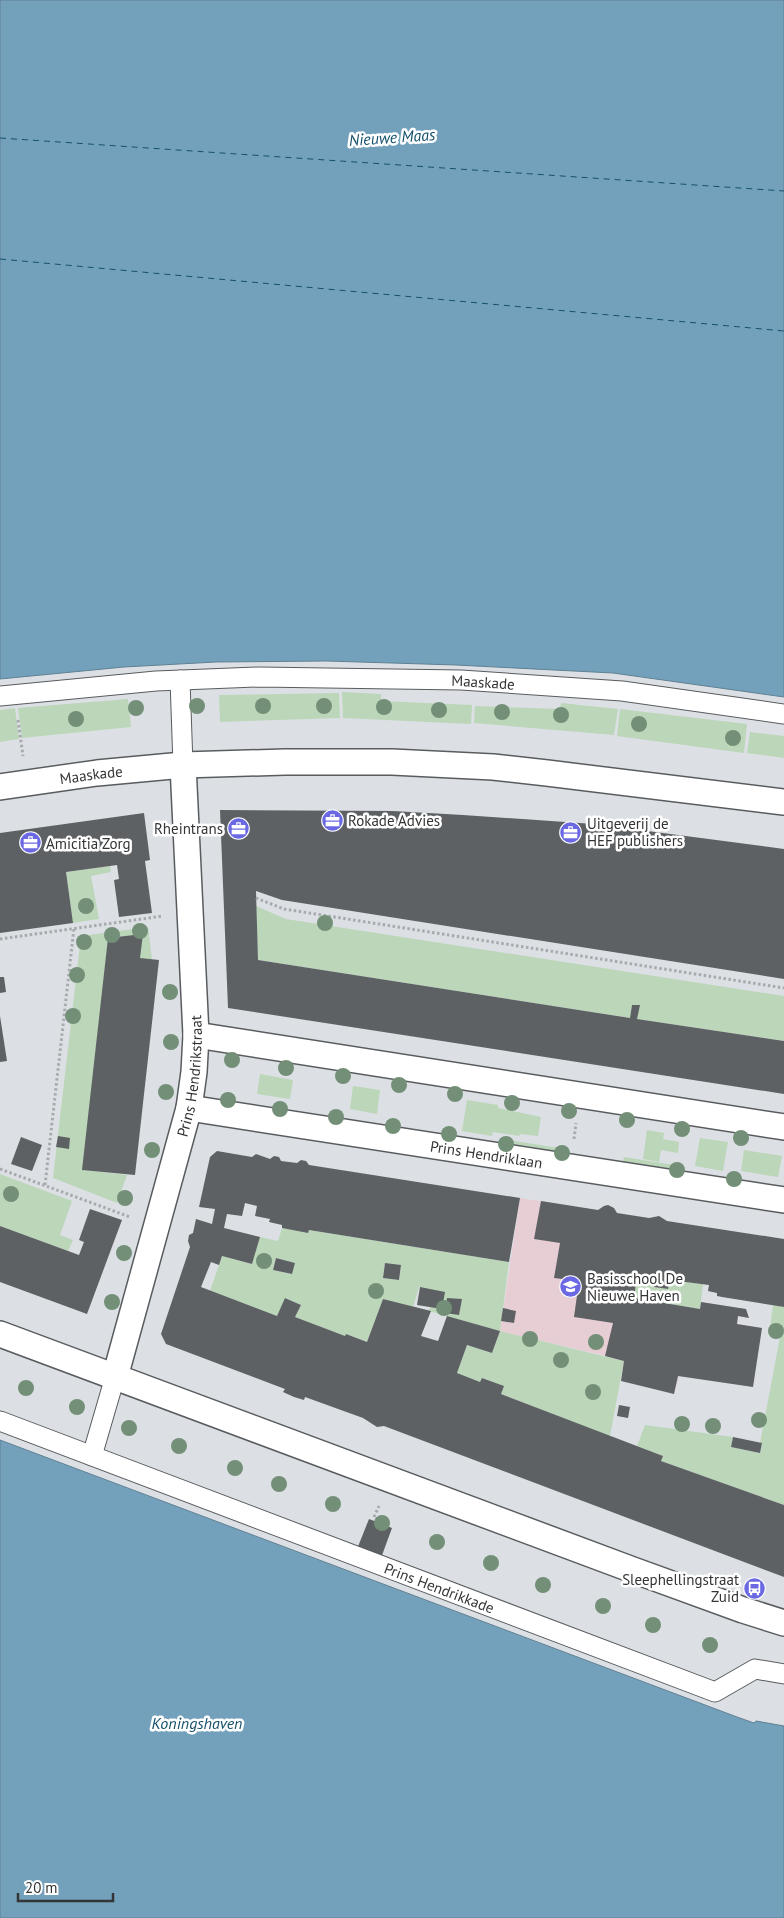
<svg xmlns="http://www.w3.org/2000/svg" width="784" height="1918" font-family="'PT Sans',sans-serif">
	<rect width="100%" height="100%" fill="#dce0e4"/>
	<path fill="#e7ced4" d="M520 1198 598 1210 604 1206 608 1205 614 1208 617 1213 647 1218 634 1298 699 1317 701 1302 746 1309 749 1318 738 1316 737 1324 762 1328 753 1387 679 1376 674 1394 610 1357 500 1331Z"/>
	<path fill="#bbd6b9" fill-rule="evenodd" d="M342 692 381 694V701L472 705 471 724 343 718Z
		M339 693 340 718 220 722 219 695Z
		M128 699 131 727 22 738 18 708Z
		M561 703 618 709 614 735 474 723 475 706 560 709Z
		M15 708 19 739 0 742V710Z
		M620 709 747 724 744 753 617 736Z
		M750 732 784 736V758L747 753Z
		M110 866 111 872 91 876 99 919 73 923 66 872Z
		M256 906 286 919 784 996V1041L637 1019 639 1005H632L630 1018 258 960Z
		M148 927 152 960 83 1170 127 1175 117 1203 53 1178 81 936Z
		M260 1074 293 1080 290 1099 257 1094Z
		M353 1086 380 1090 377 1114 350 1109Z
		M467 1100 498 1105V1108L541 1117 538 1136 520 1134 519 1136 493 1132 492 1136 462 1131Z
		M647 1130 664 1133 663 1139 679 1142 678 1153 661 1150 659 1162 643 1159Z
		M700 1138 728 1142 723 1171 695 1166Z
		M509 1140 559 1148 558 1155 508 1147Z
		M744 1150 782 1156 778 1177 741 1171Z
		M624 1157 674 1165 673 1173 622 1165Z
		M0 1174 72 1201 60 1235 73 1240 68 1251 0 1226Z
		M282 1228 308 1233 309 1230 509 1262 500 1331 624 1361 610 1436 501 1394 503 1386 483 1378 480 1382 457 1373 467 1345 492 1353 500 1331 429 1311 434 1291 419 1287 413 1307 383 1299 367 1342 346 1334 345 1336 295 1317 301 1305 286 1298 277 1316 210 1291 222 1256 252 1264 260 1237 278 1241ZM276 1258 295 1263 291 1274 273 1270ZM385 1263 401 1266 399 1280 383 1278Z
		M637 1276 655 1278 654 1287 668 1289 670 1280 703 1284 700 1309 634 1298Z
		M773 1305 784 1307V1505L661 1461 663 1456 637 1446 645 1425 733 1437 731 1447 760 1453 762 1444 760 1443 780 1337 769 1335Z"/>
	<path fill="#73a1bb" stroke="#608093" d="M0 0H784V697L613 673 456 665 327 661 216 662 124 667 0 679Z
		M0 1440 737 1717 754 1723 756 1721 784 1726V1918H0Z"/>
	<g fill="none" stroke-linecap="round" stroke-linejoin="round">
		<path stroke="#15506b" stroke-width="1" stroke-dasharray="6 5" stroke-linecap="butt" d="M0 138 784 191
			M0 259 784 331"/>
	</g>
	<path fill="#5e6164" d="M220 810 393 811 463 815 594 824 784 849V979L282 900 256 891 258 960 630 1018 632 1005H640L637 1019 784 1041V1094L228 1008Z
		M144 813 150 860 145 861 152 913 119 917 114 880 119 879 117 865 110 866 66 872 73 923 0 933V833Z
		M143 934 140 958 159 960 135 1175 82 1170 108 938Z
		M0 977H4L6 992 0 993Z
		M0 1016 7 1061 0 1062Z
		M58 1136 70 1138 69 1149 56 1147Z
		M21 1137 42 1145 32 1171 11 1164Z
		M217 1151 252 1157 256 1154 270 1159 274 1156 279 1157 281 1161 297 1163 301 1160 306 1161 309 1165 520 1198 509 1262 309 1230 308 1233 282 1228V1225L269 1222 270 1219 255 1216 257 1206 245 1203 242 1216 227 1214 224 1228 260 1237 252 1264 222 1256 219 1265 211 1262 201 1287 277 1316 285 1298 301 1305 295 1317 345 1336 346 1334 367 1342 383 1299 431 1311 421 1336 438 1341 447 1316 500 1331 492 1353 467 1345 457 1373 480 1382 482 1378 504 1386 501 1394 663 1456 661 1461 784 1505V1577L384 1426 377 1427 363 1418 305 1397 304 1400 294 1397 283 1392 285 1389 166 1344 161 1334 190 1247 188 1241 189 1235 193 1233 196 1219 212 1224 215 1209 199 1207 210 1157Z
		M541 1201 598 1210 604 1206 608 1205 614 1208 617 1213 649 1218 659 1216 667 1221 784 1239V1307L722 1297 717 1296V1293L708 1291 709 1285 670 1280 668 1289 654 1287 655 1278 637 1276 634 1298 700 1309 701 1302 746 1309 749 1318 738 1316 737 1324 762 1328 753 1387 678 1376 674 1394 621 1381 624 1361 605 1356 613 1323 574 1317 579 1281 554 1278 560 1243 534 1239Z
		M90 1209 122 1220 87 1314 0 1282V1226L79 1255 84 1242 79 1240Z
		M276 1258 295 1263 292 1274 273 1270Z
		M385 1263 401 1265 399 1280 383 1278Z
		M420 1287 445 1292 442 1309 417 1305Z
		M447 1298 462 1299 459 1315 445 1313Z
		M503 1308 516 1311 514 1323 501 1321Z
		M619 1405 630 1407 628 1418 617 1416Z
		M733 1437 762 1443 760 1453 731 1447Z
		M369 1519 392 1528 381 1558 357 1549Z"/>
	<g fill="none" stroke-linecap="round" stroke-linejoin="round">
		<defs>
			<g id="pedestrian">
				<path d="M180 680 183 765"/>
				<path id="s1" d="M0 696 156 681 259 677 461 680 622 691 784 714"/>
				<path id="s2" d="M0 1421 715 1692 755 1669 784 1674"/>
				<path d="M92 1456 115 1377"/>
			</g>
			<g id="minor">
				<path id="s3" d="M0 787 97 773 183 765 285 762H392L493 767 547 773 784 802"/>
				<path d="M196 1035 784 1127"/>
				<path id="s4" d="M189 1108 784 1200"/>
				<path d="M0 1334 633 1570 743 1610 784 1623"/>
				<path id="s5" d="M115 1377 189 1108 194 1072 196 1035 183 765"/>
			</g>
		</defs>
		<use href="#pedestrian" stroke="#595c5f" stroke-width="21"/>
		<use href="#minor" stroke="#595c5f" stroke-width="28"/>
		<path stroke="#a7aaad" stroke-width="3" stroke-dasharray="2.5 2.5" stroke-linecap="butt" d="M18 720 23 756
			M256 898 284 909 784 988
			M0 939 163 916
			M574 1139 576 1123
			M0 1169 130 1217
			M45 1185 74 928
			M374 1517 379 1506"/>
		<use href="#pedestrian" stroke="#fff" stroke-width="19"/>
		<use href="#minor" stroke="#fff" stroke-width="25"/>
	</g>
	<g fill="#738f77">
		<circle cx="197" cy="706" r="8"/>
		<circle cx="263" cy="706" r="8"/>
		<circle cx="324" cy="706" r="8"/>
		<circle cx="384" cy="707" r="8"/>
		<circle cx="136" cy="708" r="8"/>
		<circle cx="439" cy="710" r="8"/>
		<circle cx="502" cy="712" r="8"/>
		<circle cx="561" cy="715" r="8"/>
		<circle cx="76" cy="719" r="8"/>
		<circle cx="639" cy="724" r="8"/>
		<circle cx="733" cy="738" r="8"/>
		<circle cx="86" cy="906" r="8"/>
		<circle cx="325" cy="923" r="8"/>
		<circle cx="140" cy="931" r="8"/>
		<circle cx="112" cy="935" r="8"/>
		<circle cx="84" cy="942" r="8"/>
		<circle cx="77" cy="975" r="8"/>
		<circle cx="170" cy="992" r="8"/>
		<circle cx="73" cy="1016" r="8"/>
		<circle cx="171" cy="1042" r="8"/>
		<circle cx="232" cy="1060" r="8"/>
		<circle cx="286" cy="1068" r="8"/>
		<circle cx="343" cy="1076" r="8"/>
		<circle cx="399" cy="1085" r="8"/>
		<circle cx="166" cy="1092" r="8"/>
		<circle cx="455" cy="1094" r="8"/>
		<circle cx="228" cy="1100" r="8"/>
		<circle cx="512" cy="1103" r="8"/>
		<circle cx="280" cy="1109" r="8"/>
		<circle cx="569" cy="1111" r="8"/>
		<circle cx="336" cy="1117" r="8"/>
		<circle cx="627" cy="1120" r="8"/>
		<circle cx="393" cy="1126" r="8"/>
		<circle cx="682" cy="1129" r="8"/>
		<circle cx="449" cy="1134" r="8"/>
		<circle cx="741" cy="1138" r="8"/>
		<circle cx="506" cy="1144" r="8"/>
		<circle cx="152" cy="1150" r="8"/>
		<circle cx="562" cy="1153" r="8"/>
		<circle cx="677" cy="1170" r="8"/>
		<circle cx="734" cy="1179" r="8"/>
		<circle cx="11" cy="1194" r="8"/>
		<circle cx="125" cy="1198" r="8"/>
		<circle cx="124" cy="1253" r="8"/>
		<circle cx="264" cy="1261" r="8"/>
		<circle cx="376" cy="1291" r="8"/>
		<circle cx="112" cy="1302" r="8"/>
		<circle cx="444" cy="1308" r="8"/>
		<circle cx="776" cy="1331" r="8"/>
		<circle cx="530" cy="1339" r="8"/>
		<circle cx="596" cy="1342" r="8"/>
		<circle cx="561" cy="1360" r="8"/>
		<circle cx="26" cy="1388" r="8"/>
		<circle cx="593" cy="1392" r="8"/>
		<circle cx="77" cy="1407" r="8"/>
		<circle cx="759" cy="1420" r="8"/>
		<circle cx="682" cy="1424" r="8"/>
		<circle cx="713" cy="1426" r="8"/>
		<circle cx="129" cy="1428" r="8"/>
		<circle cx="179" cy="1446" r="8"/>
		<circle cx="235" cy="1468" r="8"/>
		<circle cx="279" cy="1484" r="8"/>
		<circle cx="333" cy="1504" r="8"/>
		<circle cx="382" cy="1523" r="8"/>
		<circle cx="437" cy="1542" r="8"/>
		<circle cx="491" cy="1563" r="8"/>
		<circle cx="543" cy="1585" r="8"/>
		<circle cx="603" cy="1606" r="8"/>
		<circle cx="653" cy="1625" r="8"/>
		<circle cx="710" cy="1645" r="8"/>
	</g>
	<defs>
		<symbol id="office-disc" viewBox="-11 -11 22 22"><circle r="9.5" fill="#6a68e2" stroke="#fff"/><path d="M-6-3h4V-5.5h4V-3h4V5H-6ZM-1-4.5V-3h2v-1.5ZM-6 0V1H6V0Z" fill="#fff"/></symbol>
		<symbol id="school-disc" viewBox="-11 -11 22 22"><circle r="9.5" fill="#6a68e2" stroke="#fff"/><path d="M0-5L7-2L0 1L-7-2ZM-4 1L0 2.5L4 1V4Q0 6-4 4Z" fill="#fff"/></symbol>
		<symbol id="bus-disc" viewBox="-11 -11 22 22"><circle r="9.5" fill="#6a68e2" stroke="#fff"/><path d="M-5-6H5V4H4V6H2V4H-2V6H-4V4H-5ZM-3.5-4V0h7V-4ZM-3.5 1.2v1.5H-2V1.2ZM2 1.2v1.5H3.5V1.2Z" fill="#fff"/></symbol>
	</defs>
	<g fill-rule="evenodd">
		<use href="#office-disc" x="320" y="808" width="25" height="25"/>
		<use href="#office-disc" x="226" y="816" width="25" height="25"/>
		<use href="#office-disc" x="558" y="820" width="25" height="25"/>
		<use href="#office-disc" x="18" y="830" width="25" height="25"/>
		<use href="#school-disc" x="558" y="1274" width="25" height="25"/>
		<use href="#bus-disc" x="742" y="1576" width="25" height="25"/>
	</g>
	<g text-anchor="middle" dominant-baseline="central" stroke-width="5" stroke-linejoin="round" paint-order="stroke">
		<g font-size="15" fill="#333436" stroke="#fff">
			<text stroke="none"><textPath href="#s1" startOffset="484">Maaskade</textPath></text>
			<text stroke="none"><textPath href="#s3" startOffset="92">Maaskade</textPath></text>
			<text stroke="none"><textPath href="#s5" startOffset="311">Prins Hendrikstraat</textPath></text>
			<text stroke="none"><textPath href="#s4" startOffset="301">Prins Hendriklaan</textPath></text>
			<text stroke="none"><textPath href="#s2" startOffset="470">Prins Hendrikkade</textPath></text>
		</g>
		<g font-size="15" fill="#333436" stroke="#fff" text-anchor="start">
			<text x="348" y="820">Rokade Advies</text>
			<text x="587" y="823">Uitgeverij de<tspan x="587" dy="17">HEF publishers</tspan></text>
			<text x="223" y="828" text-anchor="end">Rheintrans</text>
			<text x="46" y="843">Amicitia Zorg</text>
			<text x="587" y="1278">Basisschool De<tspan x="587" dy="17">Nieuwe Haven</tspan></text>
			<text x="739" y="1579" text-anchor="end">Sleephellingstraat<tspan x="739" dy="17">Zuid</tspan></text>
		</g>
		<g font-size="16" font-style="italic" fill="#15506b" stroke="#fff">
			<text transform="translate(392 137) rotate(-4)">Nieuwe Maas</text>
			<text x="197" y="1723">Koningshaven</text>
		</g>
	</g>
	<path d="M18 1893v8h95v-8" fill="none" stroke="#333436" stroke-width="2.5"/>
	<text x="25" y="1893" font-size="15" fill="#333436" stroke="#ffffff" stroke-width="4" paint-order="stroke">20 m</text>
</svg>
